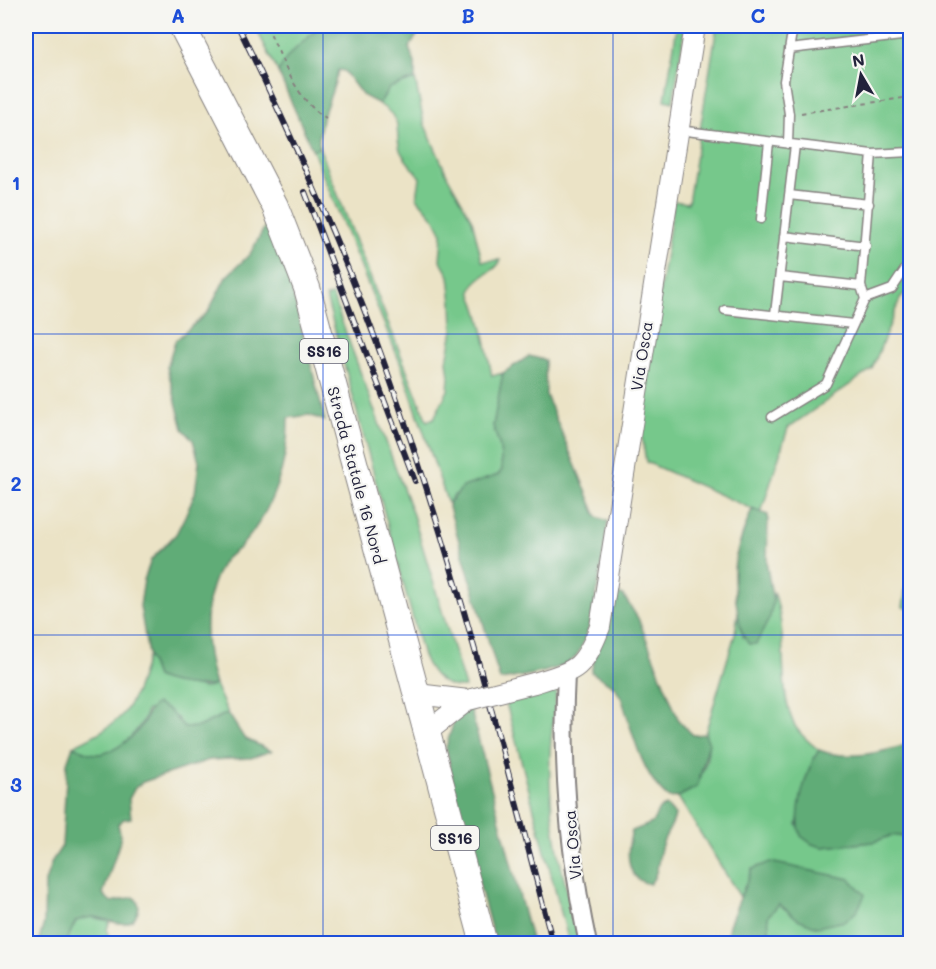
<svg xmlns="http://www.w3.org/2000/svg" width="936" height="969" font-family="Mali,sans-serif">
	<rect width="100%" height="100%" fill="#f6f6f2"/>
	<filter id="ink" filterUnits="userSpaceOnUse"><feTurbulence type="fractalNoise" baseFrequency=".0167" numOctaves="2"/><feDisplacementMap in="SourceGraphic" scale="12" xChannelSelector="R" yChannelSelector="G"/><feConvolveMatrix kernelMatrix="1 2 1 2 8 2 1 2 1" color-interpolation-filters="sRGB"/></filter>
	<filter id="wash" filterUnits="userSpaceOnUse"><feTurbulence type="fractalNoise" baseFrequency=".008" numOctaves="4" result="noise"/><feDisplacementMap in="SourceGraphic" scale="24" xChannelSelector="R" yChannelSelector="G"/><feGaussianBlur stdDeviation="1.35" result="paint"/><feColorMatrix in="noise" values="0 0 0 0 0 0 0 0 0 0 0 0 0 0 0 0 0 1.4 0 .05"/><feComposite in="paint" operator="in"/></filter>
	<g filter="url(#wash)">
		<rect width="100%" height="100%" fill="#ebe3c6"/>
		<path fill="#76c88b" stroke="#4c7563" stroke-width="1.5" d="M255 26H319C305 45 290 48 278 72Z
			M677 26H685L673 102 665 100Z
			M717 26H910V288L900 299 872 369 788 428 761 513 646 462 642 437 638 431 674 201 688 203Z
			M415 79 424 123 448 177 472 220 482 261 501 260C495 273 481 273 474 285 470 291 472 296 475 302 484 326 487 351 492 376L503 373 493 426 500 447 502 470 498 475 454 495 448 504 401 365 313 151 319 147 427 421 434 418 448 390 449 376 447 361 453 330 452 303 449 276 440 260 442 234 434 218 417 198 420 178C414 168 404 160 400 150 393 126 406 122 379 104L389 88Z
			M332 295 413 515 465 687C443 689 431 675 423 656L326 297Z
			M910 559V609L903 607Z
			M774 592C789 635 777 685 793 722 798 733 810 743 819 750L807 777 797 825 822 847 873 842 893 835 910 838V943H770L768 916 779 904 798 919 850 879 825 874 752 869 740 897 678 797 697 787C703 770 713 751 705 734L735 634 738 612 743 637 773 601Z
			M148 655 156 677 204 688 215 685 228 713 198 727 184 728 177 718 147 710C142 729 121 751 100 754 90 755 82 750 73 746 128 719 130 713 148 655Z
			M557 686C555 709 551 731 550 754 547 818 564 882 580 943H569L505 699Z
			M90 917 110 921 107 929 109 943 65 944 76 921Z"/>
		<path fill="#60ac77" stroke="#416759" stroke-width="1.5" d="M319 26H416L419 32 409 48 415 63V79L389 88 379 104 362 95 344 71 338 70C333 97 317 119 319 147L313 151 278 72C290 48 304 45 319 26Z
			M268 221 287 270 325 421 309 415 288 418C289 461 272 513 242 545 236 552 226 556 222 564 201 601 203 645 215 685 202 688 168 684 156 677L148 655 140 606 144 580 151 560 176 534 185 516 195 493 199 462 193 440 183 429 167 367 175 341 208 312 226 277 250 254Z
			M529 356 545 360 546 395 597 517 608 521C603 550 594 645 571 661 552 673 522 676 500 680L448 504 463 487 498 475 502 470 500 447 493 426 503 373Z
			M752 509 768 515 767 567 773 601 770 617 756 644H749C741 635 740 625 738 613 729 564 735 555 752 509Z
			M612 593 623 595 638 618 679 721 693 735 705 734 709 743 697 787 678 797 669 798C643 779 631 729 622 699L615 687 591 672Z
			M156 704 169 710 184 728 198 727 228 713 244 738 271 751 251 758 209 760 143 782 135 788 129 799 131 818 124 819 118 824 121 838 103 894 111 902 134 897C139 902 140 908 137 914 128 933 109 918 94 917 88 917 82 919 76 921L65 943H38L44 923 45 882 52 861 62 846 67 763 73 746C82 750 90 755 100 754 115 752 136 736 143 723 148 715 147 710 156 704Z
			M470 707 532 943H495L454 790 446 747 454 721Z
			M909 744 910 838 893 835 873 842 822 847 812 844 801 836C793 813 806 770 819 750 847 761 880 753 909 744Z
			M667 806 675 815C673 826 667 832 663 842 657 857 660 872 650 884 625 880 626 852 632 831L652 823 659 809Z
			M770 862 850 879 865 895 857 911 845 921 817 927 798 919 779 904 768 916 770 943H726L729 925 752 869Z"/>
	</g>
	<g filter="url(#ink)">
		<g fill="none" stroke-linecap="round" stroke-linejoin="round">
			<defs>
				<path id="service" d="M789 49 910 35
					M678 130 872 154 910 152
					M788 144 789 114 784 81 793 26
					M789 195 869 204
					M761 219 769 142
					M784 236 866 246
					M780 277 861 286
					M865 299 892 289 910 262
					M725 310 853 324
					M775 314 795 145
					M772 417 826 384 865 299 861 286 872 154"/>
				<path id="minor" d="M566 674C561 764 569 855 588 944"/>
				<path id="tertiary" d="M534 683C577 670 583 670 600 627L695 26
					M417 694 468 700
					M427 732 468 700"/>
				<path id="primary" d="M182 26 275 206 307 288 484 944"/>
			</defs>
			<use href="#service" stroke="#868280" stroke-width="11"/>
			<use href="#minor" stroke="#868280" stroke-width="20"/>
			<use href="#tertiary" stroke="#868280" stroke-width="22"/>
			<use href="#primary" stroke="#868280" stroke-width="28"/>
			<path stroke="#868280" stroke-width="2" stroke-dasharray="4.5 4.5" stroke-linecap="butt" d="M267 26C281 56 296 101 326 118
				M801 113 910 97
				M242 944 243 939"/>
			<use href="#service" stroke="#fff" stroke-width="8"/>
			<use href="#minor" stroke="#fff" stroke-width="16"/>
			<use href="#tertiary" stroke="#fff" stroke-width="20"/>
			<use href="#primary" stroke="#fff" stroke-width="26"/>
			<defs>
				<path id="rail" d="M238 26C293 138 345 253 387 371 454 558 503 751 553 944
					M305 192 415 481"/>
			</defs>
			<use href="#rail" stroke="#22223b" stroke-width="6"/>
			<use href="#rail" stroke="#f6f6f2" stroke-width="4" stroke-dasharray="11" stroke-linecap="butt"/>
			<defs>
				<path id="tertiary-bridge" d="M468 700 534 683"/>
			</defs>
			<use href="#tertiary-bridge" stroke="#868280" stroke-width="22" stroke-linecap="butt"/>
			<use href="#tertiary-bridge" stroke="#fff" stroke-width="20"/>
		</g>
	</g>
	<path fill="none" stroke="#1d4ed8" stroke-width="1.5" stroke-opacity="0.55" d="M323 26V944M613 26V944M26 334H910M26 635H910"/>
	<g text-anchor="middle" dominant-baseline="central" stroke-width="4.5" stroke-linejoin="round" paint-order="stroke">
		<g fill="#f6f6f2" stroke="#626272" stroke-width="1.5">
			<rect x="300" y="339" width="48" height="24" rx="4.5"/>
			<rect x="431" y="826" width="48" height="24" rx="4.5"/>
		</g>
		<g font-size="15" font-weight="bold" fill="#22223b">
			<text x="324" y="351">SS16</text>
			<text x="455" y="838">SS16</text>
		</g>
		<g font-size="16" fill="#22223b" stroke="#f6f6f2">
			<text transform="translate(641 356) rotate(-81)">Via Osca</text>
			<text transform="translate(357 475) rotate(75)">Strada Statale 16 Nord</text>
			<text transform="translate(572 845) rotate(-95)">Via Osca</text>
		</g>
	</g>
	<rect width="936" height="969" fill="none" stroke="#f6f6f2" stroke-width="66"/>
	<g transform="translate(861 75) rotate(350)" stroke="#f6f6f2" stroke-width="4.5" paint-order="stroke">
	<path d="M0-4.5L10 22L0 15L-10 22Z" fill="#22223b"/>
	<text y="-9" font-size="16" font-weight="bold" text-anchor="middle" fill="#22223b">N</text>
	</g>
	<rect x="33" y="33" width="870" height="903" fill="none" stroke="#1d4ed8" stroke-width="2"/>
	<g font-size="20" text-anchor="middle" font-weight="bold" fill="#1d4ed8">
		<text x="178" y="23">A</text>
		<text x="468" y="23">B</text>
		<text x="758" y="23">C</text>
		<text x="16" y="190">1</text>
		<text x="16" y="491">2</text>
		<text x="16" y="792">3</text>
	</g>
</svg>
